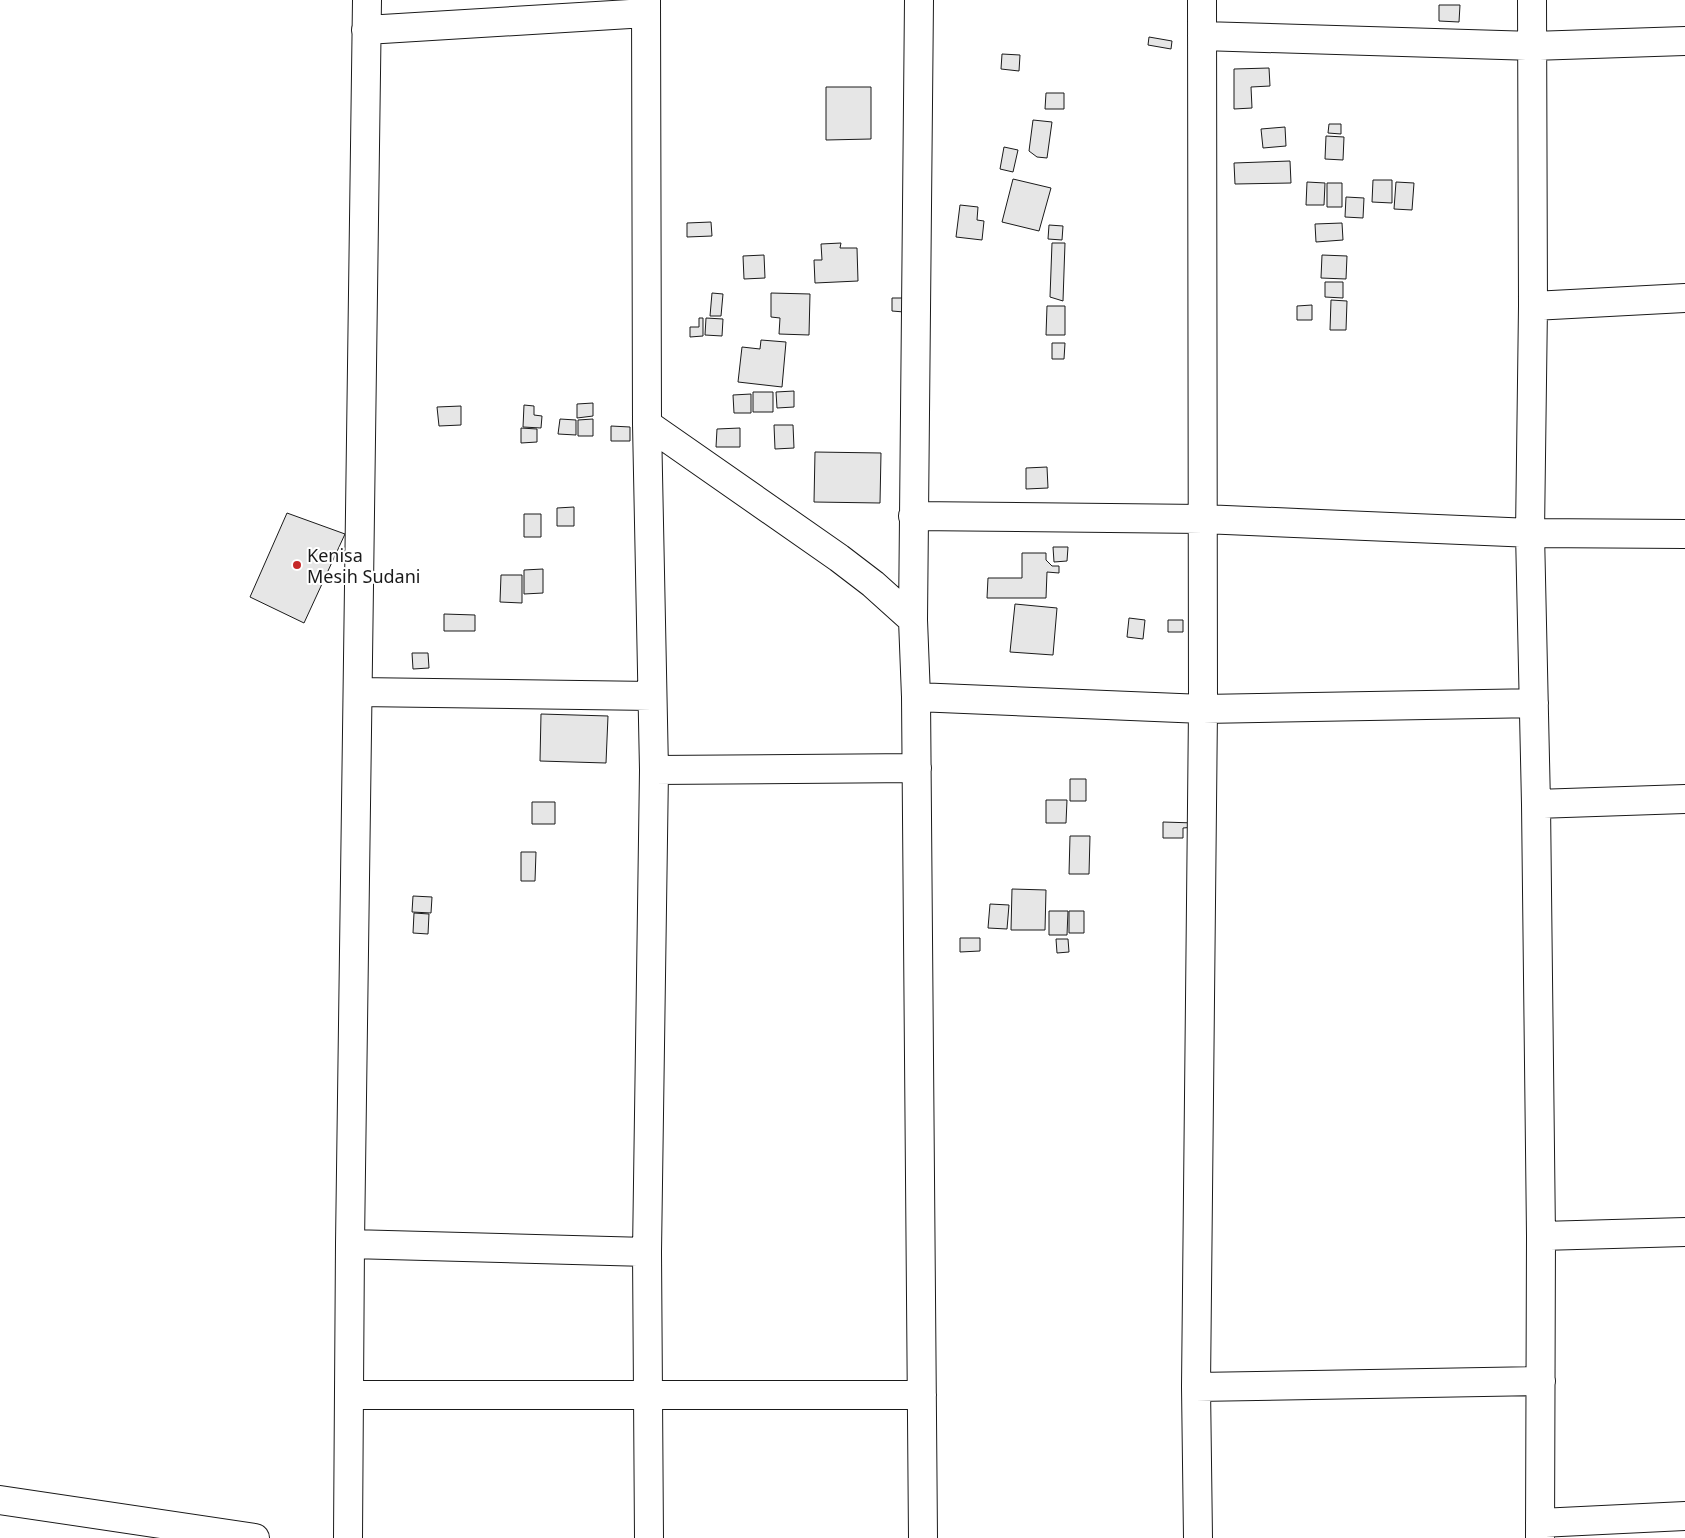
<svg xmlns="http://www.w3.org/2000/svg" width="1685" height="1538" font-family="'Noto Sans',sans-serif">
	<rect width="100%" height="100%" fill="#fff"/>
	<path fill="#e6e6e6" stroke="#1a1a1a" d="M1439 5H1460L1459 22 1439 21Z
		M1149 37 1172 41 1171 49 1148 45Z
		M1002 54 1020 55 1019 71 1001 69Z
		M1269 68 1270 86 1251 87 1252 108 1234 109V69Z
		M826 87H871V139L826 140Z
		M1046 93H1064V109H1045Z
		M1033 120 1052 122 1047 158 1037 157 1029 151Z
		M1329 124H1341V134L1328 133Z
		M1285 127 1286 146 1263 148 1261 129Z
		M1326 136 1344 137 1343 160 1325 159Z
		M1004 147 1018 150 1013 172 1000 169Z
		M1290 161 1291 183 1235 184 1234 163Z
		M1013 179 1051 188 1039 231 1002 222Z
		M1373 180H1392V203L1372 202Z
		M1307 182 1325 183 1324 205H1306Z
		M1396 182 1414 183 1412 210 1394 209Z
		M1327 183H1342V207H1327Z
		M1346 197 1364 198 1363 218 1345 217Z
		M960 205 978 207 977 220 984 221 982 240 956 237Z
		M711 222 712 236 687 237V223Z
		M1342 223 1343 240 1316 242 1315 224Z
		M1049 225 1063 226 1062 240 1048 239Z
		M841 243 840 248H857L858 281 815 283 814 260H822L821 244Z
		M1052 243H1065L1063 301 1050 297Z
		M764 255 765 278 744 279 743 256Z
		M1322 255 1347 256 1346 279 1321 278Z
		M1325 282H1343V298L1325 297Z
		M712 293 723 294 721 316H710Z
		M771 293 810 294 809 335 779 334 780 318 771 317Z
		M892 298H904V312L892 311Z
		M1331 300 1347 301 1346 330H1330Z
		M1312 305V320H1297V306Z
		M1047 306H1065V335H1046Z
		M699 318H703V336L690 337V327H699Z
		M706 318 723 319 722 336 705 335Z
		M761 340 786 342 782 387 738 382 742 347 760 349Z
		M1052 343H1065L1064 359H1052Z
		M794 391V407L777 408 776 392Z
		M753 392H773V412H753Z
		M751 394V413H734L733 395Z
		M593 403V416L577 418V404Z
		M524 405 534 406V415L542 416 541 428 523 427Z
		M461 406V425L439 426 437 407Z
		M560 419 576 420V435L558 434Z
		M593 419V436H578V420Z
		M774 425H793L794 448 775 449Z
		M611 426 630 427V441H611Z
		M521 428 537 429V442L521 443Z
		M740 428V447H716L717 429Z
		M815 452 881 453 880 503 814 502Z
		M1047 467 1048 488 1026 489V468Z
		M574 507V526H557V508Z
		M287 513 345 534 304 623 250 597Z
		M524 514H541V537H524Z
		M1053 547H1068L1067 561 1054 562Z
		M1022 553H1046V560L1052 566H1059V573L1047 572 1046 598H987L988 578H1022Z
		M543 569V593L524 594V570Z
		M501 575H522V603L500 602Z
		M1015 604 1057 608 1053 655 1010 652Z
		M444 614 475 615V631H444Z
		M1129 618 1145 620 1143 639 1127 637Z
		M1168 620H1183V632H1168Z
		M412 653H428L429 668 413 669Z
		M541 714 608 716 606 763 540 761Z
		M1070 779H1086V801H1070Z
		M1046 800H1067L1066 823H1046Z
		M532 802H555V824H532Z
		M1163 822 1195 823V827L1183 828V838H1163Z
		M1070 836H1090L1089 874H1069Z
		M521 852H536L535 881H521Z
		M1012 889 1046 890 1045 930H1011Z
		M413 896 432 897 431 913 412 912Z
		M990 904 1009 905 1007 929 988 928Z
		M1049 911H1068L1067 935H1049Z
		M1069 911H1084V933H1069Z
		M414 913 429 914 428 934 413 933Z
		M960 938H980V951L960 952Z
		M1056 939H1068L1069 952 1057 953Z"/>
	<g fill="none" stroke-linecap="round" stroke-linejoin="round">
		<defs>
			<path id="minor" d="M646 0 647 424 654 770 647 1252 649 1538
				M919 0 913 620 916 697 923 1538
				M1532 0 1533 306 1530 533 1536 804 1541 1236 1540 1538
				M366 30 646 13
				M1202 36 1532 46 1685 41
				M1533 306 1685 298
				M647 424 839 558 873 584 913 620
				M913 516 1203 519 1530 533 1685 534
				M358 692 652 696
				M916 697 1203 709 1534 703
				M654 770 917 768
				M1536 804 1685 799
				M1541 1236 1685 1232
				M350 1244 647 1252
				M1196 1387 1541 1381
				M350 1395H922
				M0 1500 255 1538
				M1540 1523 1685 1516
				M348 1538 350 1244 367 0
				M1198 1538 1196 1387 1203 709 1202 0"/>
		</defs>
		<use href="#minor" stroke="#1a1a1a" stroke-width="30"/>
		<use href="#minor" stroke="#fff" stroke-width="28"/>
	</g>
	<circle fill="#c62828" stroke="#fff" stroke-width="2" cx="297" cy="565" r="5"/>
	<g text-anchor="middle" dominant-baseline="central" stroke-width="4" stroke-linejoin="round" paint-order="stroke">
		<g font-size="18" fill="#1a1a1a" stroke="#fff" text-anchor="start">
			<text x="307" y="555">Kenisa<tspan x="307" dy="21">Mesih Sudani</tspan></text>
		</g>
	</g>
</svg>
